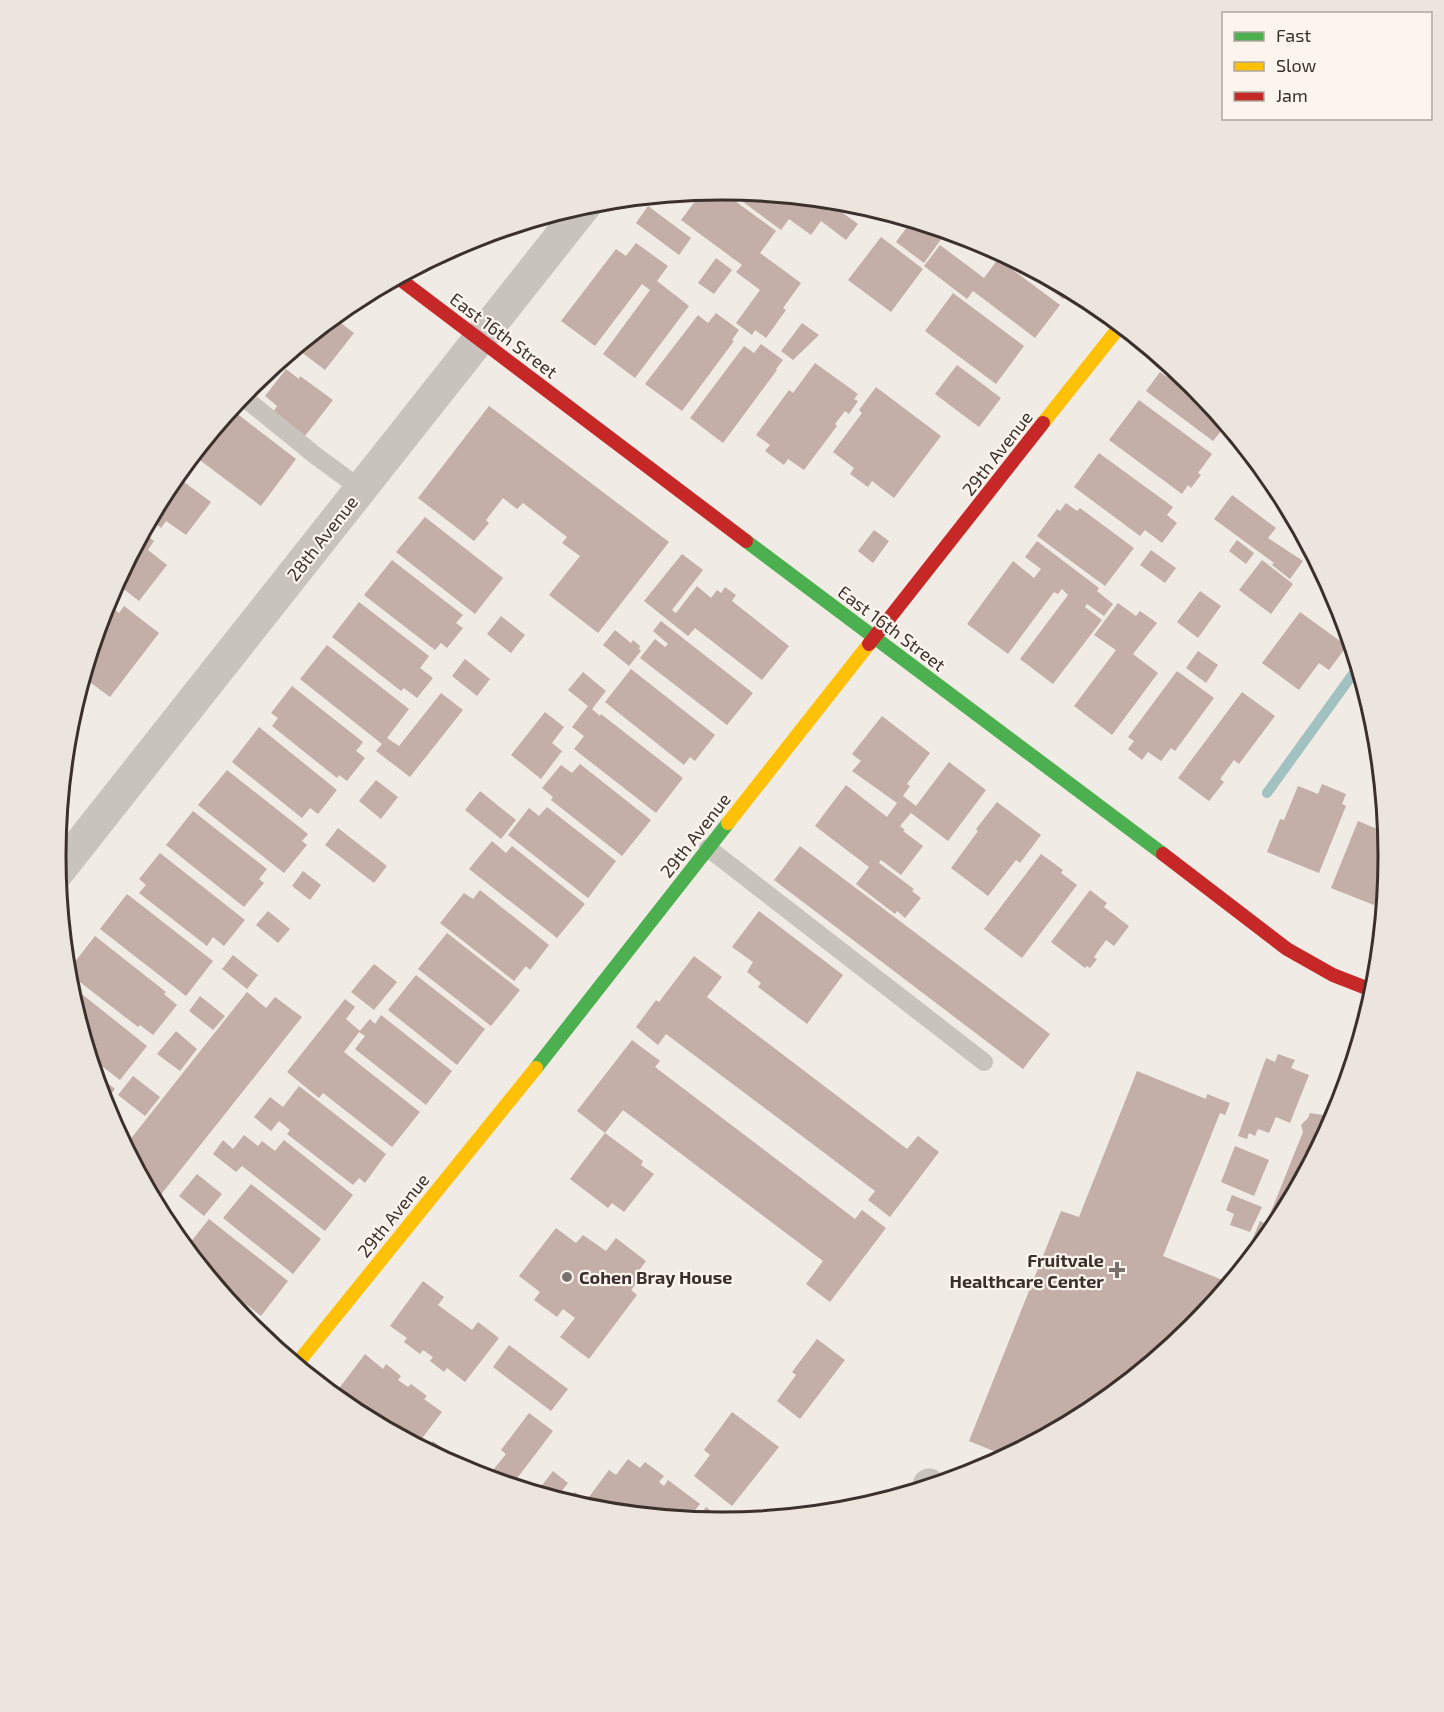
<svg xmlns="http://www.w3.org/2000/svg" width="1444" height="1712" font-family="'Exo 2',sans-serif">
	<rect width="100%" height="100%" fill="#f0ebe5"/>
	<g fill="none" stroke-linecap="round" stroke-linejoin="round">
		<path stroke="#a1c2c1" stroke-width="10" d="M1267 793 1358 667"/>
	</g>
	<path fill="#c3afa7" d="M720 190 776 231 760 253 801 283 783 308 786 310 766 338 755 330 752 335 736 323 760 290 736 272 742 265 681 220 696 200 689 195 691 193Z
		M727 190 811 198 829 211 833 206 858 224 846 240 821 221 811 235 789 219 781 230Z
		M648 206 691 238 679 255 636 223Z
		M904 218 947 231 924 263 896 242 910 223Z
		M881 237 923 269 891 312 848 280Z
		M636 243 668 266 657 281 689 306 635 378 603 354 650 290 642 284 595 346 561 321 616 249 626 256Z
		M940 245 984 278 998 259 1060 305 1035 338 973 291 967 299 924 266Z
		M1005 255 1026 266 1070 290 1063 299Z
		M716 258 732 270 714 294 698 283Z
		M953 293 1024 346 996 384 925 331Z
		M716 313 739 330 732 340 734 341 682 411 645 384 698 315 708 323Z
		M333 317 354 333 325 370 296 348Z
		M802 323 819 335 793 360 781 351Z
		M761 344 783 360 776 369 777 370 723 443 690 418 744 346 754 353Z
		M815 363 858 394 854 399 858 401 849 414 845 411 835 424 837 426 804 470 788 459 784 465 765 451 770 445 756 435 789 390 793 393Z
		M957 365 1001 398 979 427 935 394Z
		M1173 368 1194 385 1226 425 1213 441 1146 391 1160 372 1167 377Z
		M286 369 299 379 300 376 333 400 305 436 273 412 277 406 265 396Z
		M876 387 941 436 894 498 872 481 868 487 850 474 854 468 833 452 862 413 859 410Z
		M1139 400 1212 454 1198 473 1201 475 1191 488 1188 485 1182 494 1109 440Z
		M489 406 669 542 598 633 549 595 580 556 562 543 567 537 523 503 517 509 503 498 486 520 489 523 474 541 418 498Z
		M231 409 296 459 261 506 193 455Z
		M1099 453 1173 507 1167 515 1177 523 1162 543 1145 530 1140 536 1074 487Z
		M179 472 187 478 184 482 211 502 186 535 166 521 161 528 150 519 168 485Z
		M1232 495 1276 528 1268 538 1303 561 1290 579 1272 565 1274 563 1214 519Z
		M1066 503 1077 511 1080 508 1134 548 1105 586 1037 536 1057 509 1060 511Z
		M425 517 503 578 475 614 396 552Z
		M874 530 889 541 873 563 858 551Z
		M143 532 154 541 148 550 167 565 139 601 116 583Z
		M1237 540 1254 553 1246 564 1229 551Z
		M1037 541 1099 588 1097 591 1113 604 1104 616 1087 604 1085 607 1102 620 1053 684 1020 659 1068 595 1062 589 1058 594 1054 592 1008 654 967 624 1013 561 1034 578 1041 569 1025 557Z
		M1151 550 1176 568 1165 583 1140 565Z
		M682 554 703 570 672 610 676 613 697 586 711 598 717 590 721 593 725 587 736 595 732 601 789 646 762 680 695 628 688 636 644 601Z
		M392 560 463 615 456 623 463 628 447 648 441 643 435 650 364 595Z
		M1262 560 1293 584 1271 614 1239 590Z
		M1200 591 1221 606 1198 638 1177 622Z
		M359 602 429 656 420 668 433 678 417 698 404 688 401 691 332 637Z
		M106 603 119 613 124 606 159 633 110 697 83 677Z
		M1118 603 1136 616 1140 611 1157 623 1133 654 1158 673 1112 735 1074 706 1116 650 1094 635Z
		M1339 606 1344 622 1333 614Z
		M1300 612 1347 646 1329 670 1319 663 1299 690 1262 663Z
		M501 616 525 635 511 653 487 634Z
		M661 621 753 693 727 725 640 658 655 639 665 647 668 644 653 631Z
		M615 630 631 643 633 640 640 646 639 649 641 651 629 666 603 645Z
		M327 645 409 709 387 738 399 746 441 693 463 710 410 777 376 751 382 744 300 679Z
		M1198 651 1218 665 1206 683 1186 668Z
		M465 659 490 679 477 696 452 676Z
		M631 669 715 735 695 761 690 757 684 765 605 702Z
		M1177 671 1214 698 1175 751 1171 748 1161 761 1148 752 1142 760 1128 749 1134 741 1128 737Z
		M583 672 606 691 592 709 600 716 601 714 683 778 656 813 574 749 584 736 572 727 588 706 568 690Z
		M292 686 363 742 356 751 365 758 347 781 339 775 337 778 272 726 278 718 271 713Z
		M1242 692 1275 716 1239 764 1234 760 1220 779 1224 782 1209 801 1178 778Z
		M545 712 564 727 552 743 562 751 541 779 511 755Z
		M882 716 930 753 907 784 910 786 903 796 916 806 949 762 986 790 948 841 911 813 900 826 905 830 903 831 923 846 901 875 881 860 879 863 914 889 912 891 921 898 905 918 897 911 895 914 856 884 869 867 815 826 846 785 887 817 897 803 852 771 861 761 852 754Z
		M259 727 337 790 318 814 310 808 302 818 232 762Z
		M580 764 651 820 622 856 551 800 553 797 542 788 561 765 572 773Z
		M227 770 308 834 302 841 307 845 284 873 198 805Z
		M376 780 398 797 381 819 359 801Z
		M1322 784 1346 794 1342 804 1346 806 1319 873 1267 852 1280 819 1284 820 1298 786 1318 794Z
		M480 791 516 820 501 839 465 810Z
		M997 802 1041 835 1020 863 1016 860 988 896 951 868 978 831 976 829Z
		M547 807 616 861 588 898 508 835 529 808 539 816Z
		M193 811 267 869 259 879 264 883 244 907 166 845Z
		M1358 821 1382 831 1385 823 1388 856 1387 873 1374 905 1331 888Z
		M338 828 387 866 374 883 325 845Z
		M492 841 506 853 512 846 585 904 557 938 469 869Z
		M800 846 1050 1034 1023 1069 774 880Z
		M160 853 245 920 224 946 213 937 207 946 139 893 146 885 139 879Z
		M1041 854 1063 870 1061 873 1077 885 1022 958 984 929Z
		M303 871 321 885 310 900 292 886Z
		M480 890 549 945 530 970 526 966 514 981 440 923 464 893 473 899Z
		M1090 890 1107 903 1104 907 1129 926 1114 946 1106 940 1094 957 1097 959 1090 968 1087 966 1085 968 1051 942Z
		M127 894 213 961 186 996 100 929Z
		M268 911 290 929 278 943 256 925Z
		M759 911 843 975 807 1024 758 987 761 983 747 972 753 962 732 947Z
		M447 933 520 990 491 1026 418 969Z
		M95 936 166 992 164 994 177 1005 153 1035 140 1025 138 1027 67 972Z
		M233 955 258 975 247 989 222 969Z
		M694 956 722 977 707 997 907 1149 918 1136 939 1152 890 1217 868 1200 875 1191 666 1034 658 1045 636 1027 656 1000 659 1002Z
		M374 964 397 982 374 1010 351 992Z
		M416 975 485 1029 457 1065 388 1010Z
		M68 983 147 1046 120 1080 90 1057Z
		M247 992 266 1008 275 997 302 1017 155 1202 125 1146Z
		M200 996 225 1016 213 1030 189 1011Z
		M345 999 355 1007 346 1019 360 1031 344 1052 420 1112 392 1147 323 1093 319 1098 287 1072Z
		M381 1015 452 1071 426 1105 355 1049 365 1036 359 1032 370 1019 375 1024Z
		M176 1031 197 1049 180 1071 157 1054Z
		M632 1040 660 1061 655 1067 855 1219 862 1210 886 1228 830 1302 806 1284 823 1261 623 1110 605 1133 577 1111Z
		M1278 1054 1295 1060 1291 1068 1309 1075 1290 1123 1276 1117 1269 1133 1258 1129 1255 1136 1249 1133 1247 1139 1238 1136 1266 1058 1275 1062Z
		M1137 1071 1206 1099 1207 1094 1230 1103 1225 1115 1220 1113 1163 1256 1230 1283 1193 1328 1092 1410 1006 1456 969 1441 1061 1211 1079 1217Z
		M95 1073 115 1089 104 1103 103 1101Z
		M133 1076 160 1097 145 1116 118 1095Z
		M299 1086 386 1154 365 1183 359 1178 353 1185 287 1134 290 1130 279 1121 271 1131 254 1117 270 1097 283 1107Z
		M1310 1113 1323 1115 1332 1122 1276 1227 1246 1264 1243 1262 1260 1221 1266 1224 1303 1132 1301 1125 1308 1118Z
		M605 1133 643 1161 641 1165 654 1174 624 1212 612 1203 608 1208 570 1179Z
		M244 1135 258 1146 262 1141 275 1151 284 1140 353 1195 325 1231 242 1166 236 1172 213 1154 223 1140 233 1149Z
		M1235 1146 1269 1160 1254 1196 1221 1182Z
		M197 1174 222 1194 204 1216 179 1196Z
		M251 1184 321 1239 293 1274 223 1218Z
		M1232 1195 1262 1207 1250 1232 1230 1225 1234 1214 1226 1210Z
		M164 1219 187 1237 182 1244 168 1226Z
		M209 1219 288 1281 261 1316 205 1272 186 1248Z
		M556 1228 576 1243 583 1235 606 1251 616 1238 646 1261 638 1272 642 1276 631 1290 637 1295 589 1359 560 1337 575 1318 563 1309 557 1317 534 1300 540 1292 519 1276Z
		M423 1281 444 1297 438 1305 472 1330 478 1322 499 1338 465 1382 447 1368 444 1372 430 1361 433 1357 423 1350 420 1354 404 1342 407 1338 390 1326Z
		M817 1339 845 1360 800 1419 777 1401 796 1375 792 1372Z
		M509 1345 568 1389 551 1411 493 1367Z
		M365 1354 383 1369 386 1364 401 1376 398 1380 408 1387 411 1384 427 1396 424 1399 442 1412 417 1445 377 1424 359 1410 357 1413 351 1410 334 1395Z
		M732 1412 779 1447 732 1506 694 1476 710 1455 704 1450Z
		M529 1413 553 1431 512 1485 498 1481 489 1475 506 1454 501 1450Z
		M433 1441 477 1475 467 1472 427 1450Z
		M628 1459 640 1468 645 1462 664 1476 659 1482 664 1486 668 1480 700 1504 695 1510 701 1514 706 1507 725 1522 592 1510 536 1493 553 1471 568 1483 561 1492 570 1499 575 1492 586 1501 609 1470 616 1475Z"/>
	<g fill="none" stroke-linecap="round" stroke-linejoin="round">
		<path stroke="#c9c3be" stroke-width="18" d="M242 396 316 456 361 489
			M708 848 984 1062"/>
		<path stroke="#c9c3be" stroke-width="33" d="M57 873 586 204
			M929 1485 930 1486"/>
		<path stroke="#4caf50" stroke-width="14" d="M746 541 1163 854
			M536 1068 728 823"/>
		<path stroke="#ffc107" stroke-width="14" d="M1043 423 1121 325
			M728 823 869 644
			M296 1365 536 1068"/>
		<path stroke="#c62828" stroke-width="14" d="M397 277 746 541
			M869 644 1043 423
			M1163 854 1287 949 1333 975 1374 991"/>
	</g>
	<g fill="#7a716c" stroke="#fbf5ee" stroke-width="2">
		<path d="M1114 1261h6v6h6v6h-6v6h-6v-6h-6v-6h6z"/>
		<circle cx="567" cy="1277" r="6"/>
	</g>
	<g text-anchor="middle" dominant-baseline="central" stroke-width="4.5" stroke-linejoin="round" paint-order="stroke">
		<g font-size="18" fill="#3b302b" stroke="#fbf5ee">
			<text transform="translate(504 335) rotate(37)">East 16th Street</text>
			<text transform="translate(997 453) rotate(-52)">29th Avenue</text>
			<text transform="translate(322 538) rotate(-52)">28th Avenue</text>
			<text transform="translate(892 628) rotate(37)">East 16th Street</text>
			<text transform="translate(695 835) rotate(-52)">29th Avenue</text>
			<text transform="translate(393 1215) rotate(-51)">29th Avenue</text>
		</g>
		<g font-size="18" font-weight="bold" fill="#3b302b" stroke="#fbf5ee" text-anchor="end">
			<text x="1104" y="1260">Fruitvale<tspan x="1104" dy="21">Healthcare Center</tspan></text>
			<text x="579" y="1277" text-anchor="start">Cohen Bray House</text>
		</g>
	</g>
	<path d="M0 0H1444V1712H0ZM66 856a656 656 0 1 1 1312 0a656 656 0 1 1-1312 0Z" fill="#ece5de" fill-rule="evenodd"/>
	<path fill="none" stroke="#3b302b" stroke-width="3" d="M66 856a656 656 0 1 1 1312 0a656 656 0 1 1-1312 0Z"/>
	<rect x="1222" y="12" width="210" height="108" fill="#fbf5ee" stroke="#aea6a0" stroke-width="1.5"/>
	<rect x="1234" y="32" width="30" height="9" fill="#4caf50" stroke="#aea6a0" stroke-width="1.5"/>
	<text x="1276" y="42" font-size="18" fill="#3b302b">Fast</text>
	<rect x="1234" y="62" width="30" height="9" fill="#ffc107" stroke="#aea6a0" stroke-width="1.5"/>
	<text x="1276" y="72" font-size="18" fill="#3b302b">Slow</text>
	<rect x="1234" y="92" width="30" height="9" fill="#c62828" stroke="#aea6a0" stroke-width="1.5"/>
	<text x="1276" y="102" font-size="18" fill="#3b302b">Jam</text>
</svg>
